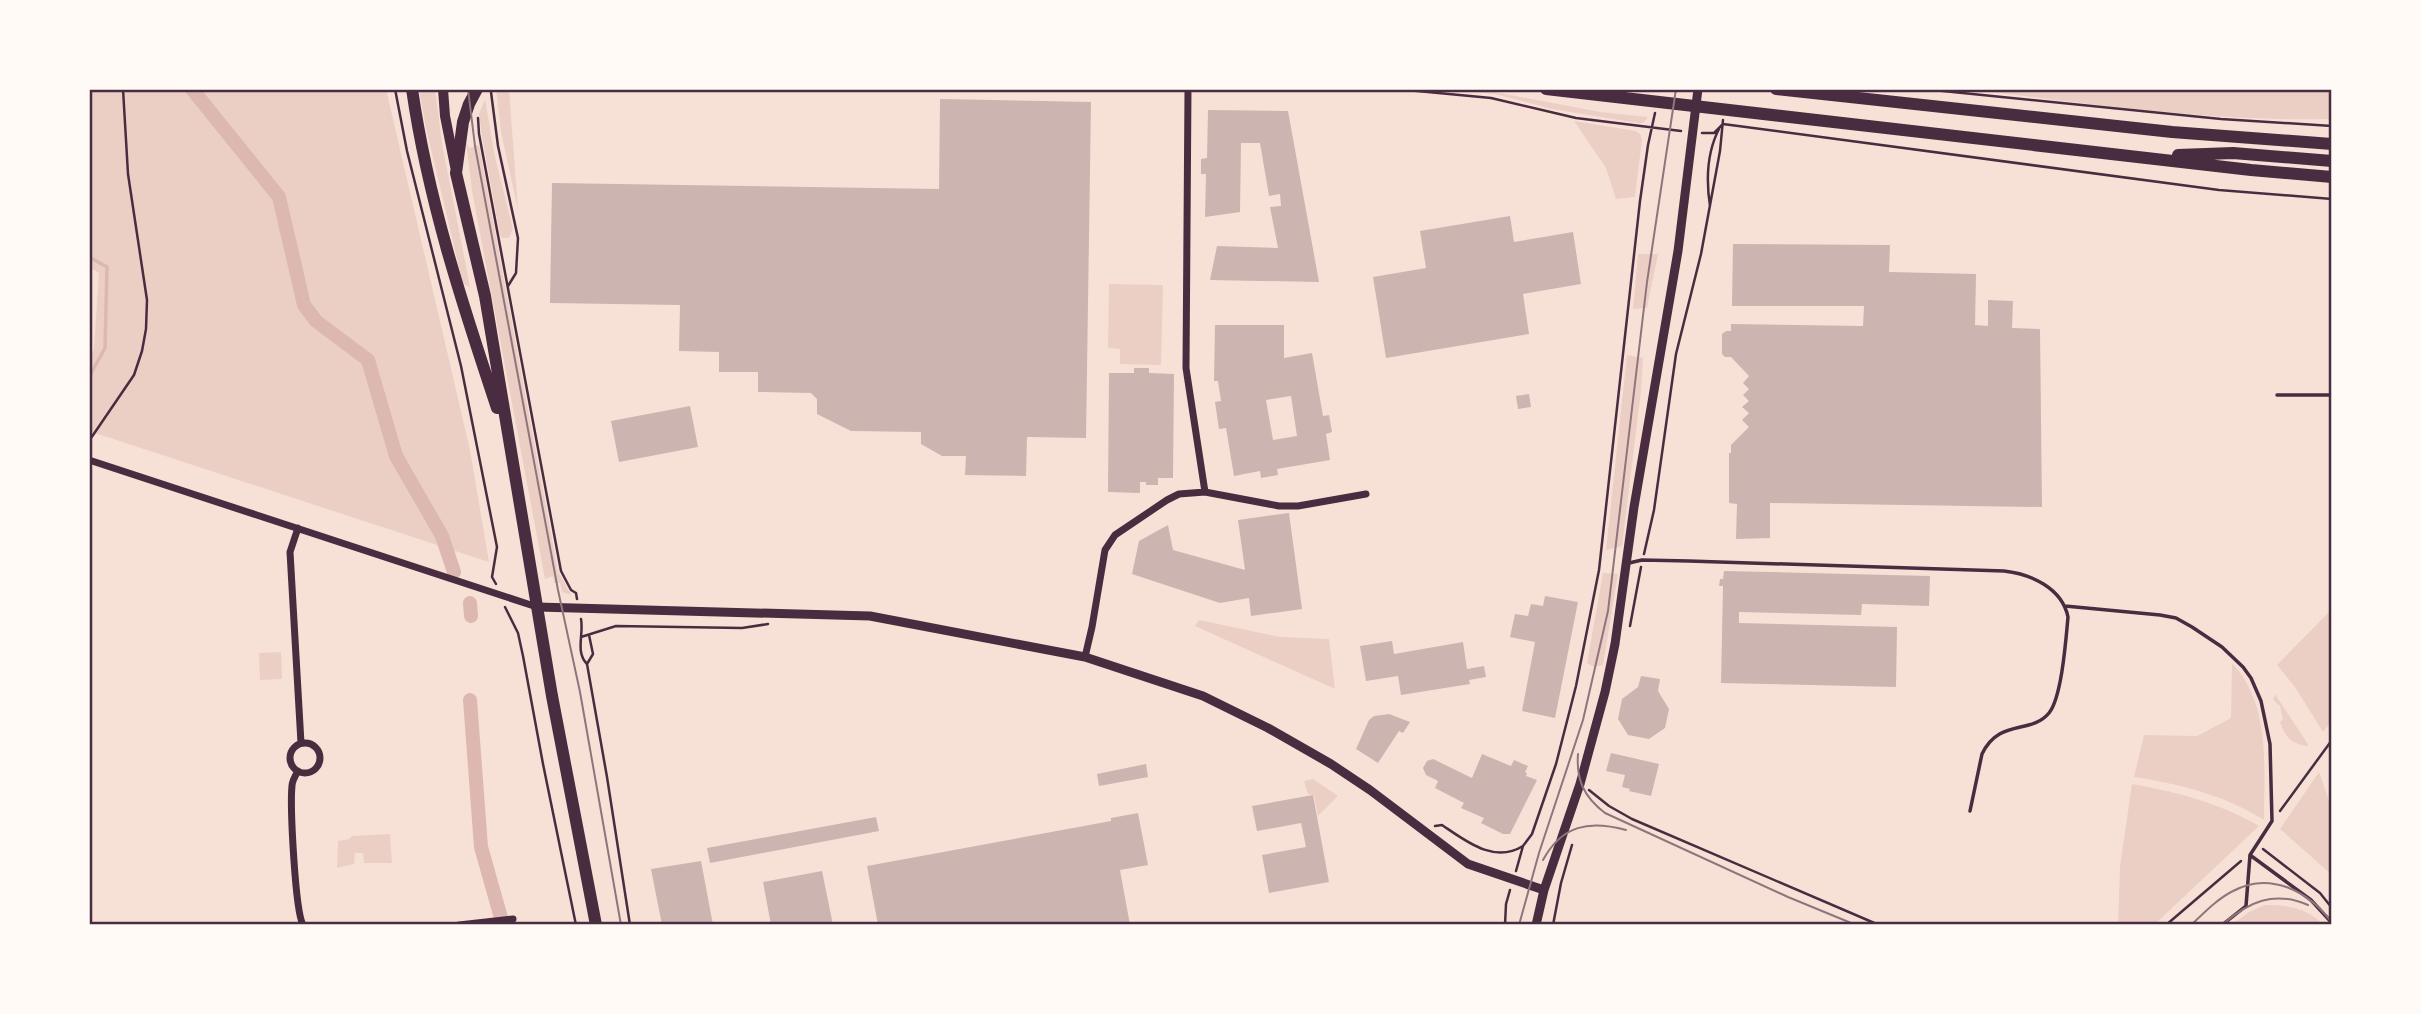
<svg xmlns="http://www.w3.org/2000/svg" width="2421" height="1014" font-family="'Source Sans 3',sans-serif">
	<rect width="100%" height="100%" fill="#f7e1d7"/>
	<path fill="#ebcfc5" d="M89 89H386L470 450 489 562 89 431V358L94 349 99 273 89 267Z
		M419 89H435L442 143 470 287 463 284 426 128Z
		M496 89H509L518 210 501 132Z
		M1442 89 1495 92 1600 112 1648 117 1643 123H1637L1552 109 1495 94Z
		M1966 89H2332V119C2210 122 2087 103 1966 89Z
		M485 99 495 157 513 229 509 238H502L500 235 482 136 479 114Z
		M1574 121 1636 131 1640 134 1642 140 1635 197 1616 199 1606 168Z
		M466 142 469 148 479 145 558 571 571 595 562 592 560 583H554L553 576 545 579 472 191Z
		M1638 254H1658L1647 308 1633 309Z
		M1109 284 1163 285 1161 365 1120 364V349L1108 348Z
		M1627 355 1643 358 1641 391 1622 546 1606 550Z
		M1603 573 1618 574 1603 665 1594 667 1587 663Z
		M2332 609V721L2323 732 2295 687 2277 665Z
		M1199 620 1280 637 1329 639 1335 689 1195 626Z
		M281 652 282 679 260 680 259 653Z
		M2232 663C2271 704 2264 768 2264 820 2224 795 2180 784 2134 777L2144 735 2197 736 2231 718Z
		M2275 694 2309 746C2292 745 2285 737 2280 722L2283 720 2280 706 2273 700Z
		M2319 772 2332 809V875L2280 829Z
		M1313 779 1338 796 1318 816 1314 795 1308 794 1304 781Z
		M2132 784C2178 792 2219 803 2259 826L2154 925H2118L2120 866Z
		M390 834 392 863H364L363 853H355L354 864 337 868 338 841 349 839 352 836Z
		M2265 905C2289 905 2307 908 2324 925H2231L2249 912Z"/>
	<g fill="none" stroke-linecap="round" stroke-linejoin="round">
		<path stroke="#dcb8b0" stroke-width="3.5" d="M89 257 107 267 105 348 89 377"/>
		<path stroke="#dcb8b0" stroke-width="14" d="M192 89 279 197 304 305 316 321 368 360 396 456 442 536 454 572
			M470 603 471 616
			M470 700 481 847 503 925"/>
	</g>
	<path fill="#ccb4b1" fill-rule="evenodd" d="M940 99 1091 102 1086 438 1027 437 1026 476 965 475 966 456H942L921 444V432L851 431 817 414V399L811 393 758 392V372H719V352L679 351 680 305 550 303 552 183 939 189Z
		M1208 110 1288 111 1319 282 1210 280 1217 246 1278 248 1270 207 1281 206 1280 194 1269 196 1260 143H1241L1240 212 1205 217 1206 174H1201V159L1207 158Z
		M1510 216 1514 242 1573 232 1581 284 1523 294 1529 334 1386 358 1373 277 1426 268 1420 231Z
		M1733 244 1890 245 1889 272 1976 274 1975 325 1988 326V300L2013 301 2012 328 2040 329 2042 507 1770 503V538L1736 539 1737 504 1729 503V453H1731V445L1749 427 1742 420 1749 413 1742 407 1749 401 1743 395 1749 389 1743 383 1749 376 1731 357H1725L1722 354V334L1726 331H1731V324L1863 326 1864 306H1732Z
		M1215 325H1284V358L1312 353 1323 416 1329 415 1332 432 1326 434 1330 460 1277 469 1278 475 1261 478 1260 471 1234 476 1226 428 1219 429 1215 402 1221 401 1218 381H1214ZM1291 396 1297 436 1273 440 1266 400Z
		M1134 368H1149V373L1174 374 1173 478H1158V485H1146V482H1140V493L1108 492 1109 373H1134Z
		M1529 394 1531 407 1518 409 1516 396Z
		M690 406 698 447 619 462 611 421Z
		M1289 513 1302 609 1251 616 1249 598 1220 603 1132 574 1139 541 1168 525 1173 550 1245 570 1238 520Z
		M1724 571 1930 576 1929 606 1862 604 1861 615 1739 612V623L1897 627 1896 687 1721 683 1723 586H1719L1720 579H1723Z
		M1545 596 1578 602 1555 718 1522 711 1535 642 1510 637 1515 614 1528 616 1531 604 1543 606Z
		M1392 641 1394 654 1463 642 1467 669 1484 666 1486 677 1469 680 1470 684 1401 695 1398 676 1366 681 1360 646Z
		M1641 676 1660 679 1658 691 1669 709 1665 728 1649 739 1628 735 1618 719 1622 699 1638 687Z
		M1389 714 1410 722 1403 733 1399 731 1378 763 1356 749 1369 720 1374 716Z
		M1611 753 1659 764 1651 796 1629 791 1630 789 1622 787 1625 775 1606 771Z
		M1482 754 1511 766 1514 760 1528 766 1525 772 1527 773 1526 776 1537 780 1510 834H1503L1481 823 1484 818 1461 808 1464 803 1435 788 1438 781 1426 775 1423 768 1427 761 1433 759 1472 778Z
		M1146 764 1148 777 1099 786 1097 774Z
		M1313 795 1329 882 1269 893 1262 855 1306 847 1301 823 1257 831 1252 806Z
		M1138 813 1148 865 1120 870 1130 925H878L867 866 1111 821V818Z
		M876 817 879 831 710 863 707 848Z
		M701 861 713 925H662L651 869Z
		M822 871 833 925H771L763 882Z"/>
	<g fill="none" stroke-linecap="round" stroke-linejoin="round">
		<path stroke="#4a2c40" stroke-width="2.5" d="M395 89 407 151 461 366 497 547 492 577 496 584
			M1396 89 1491 98 1576 118 1681 131
			M1923 89 2221 119 2332 126
			M491 92 498 146 518 238 516 273 508 286
			M478 118 479 134 561 571 571 590 576 593 577 599
			M1723 124 2219 190 2332 199
			M1702 133H1714L1723 124
			M1710 206C1706 180 1707 151 1720 127
			M89 441 134 375 142 351 146 329 147 300 128 174 123 89
			M1644 554 1654 510 1676 354 1701 254 1720 151 1723 120
			M505 607 518 633 523 656 543 764 576 925
			M581 619C584 634 575 652 587 664L607 777 630 925
			M1630 626 1641 567
			M581 637 616 626 742 628 768 624
			M587 664 593 654 589 635
			M1589 790 1609 806 1632 819 1879 925
			M2280 811 2332 740
			M1435 826 1442 825C1466 841 1494 864 1523 846
			M2263 849 2320 893 2332 908
			M1516 871 1523 846 1532 834 1556 764 1576 686 1599 570 1640 201 1648 145 1655 113
			M1505 925 1506 904 1510 890
			M1553 925 1561 883 1572 845
			M2166 925 2241 861"/>
		<path stroke="#4a2c40" stroke-width="3.5" d="M2277 395H2332
			M1629 563 1642 560 1689 561 2004 571C2031 574 2062 588 2068 617 2066 638 2062 697 2049 713 2031 735 1999 718 1982 754L1970 811
			M2065 606 2160 615 2176 618 2192 627 2222 647 2243 667 2251 678 2261 701 2270 744 2272 821 2250 855 2246 906 2222 925
			M2250 855 2311 900 2332 923"/>
		<path stroke="#4a2c40" stroke-width="7" d="M1188 89 1186 368 1205 492
			M89 460 537 607
			M298 528 290 552 301 743
			M1085 657 1092 627 1105 550 1115 535 1167 500 1179 494 1205 492 1279 506H1298L1366 494
			M290 758a15 15 0 1 1 30 0a15 15 0 1 1-30 0Z
			M298 771C295 776 292 781 292 786 290 806 295 910 303 925
			M459 925 513 919"/>
		<path stroke="#4a2c40" stroke-width="9" d="M537 607 870 616 1085 657 1203 696 1268 728 1331 764 1370 790 1468 864 1544 890
			M1536 925 1544 890 1580 784 1605 692 1615 644 1634 507 1678 251 1698 89"/>
		<path stroke="#4a2c40" stroke-width="10" d="M443 89 445 116 455 166"/>
		<path stroke="#4a2c40" stroke-width="12" d="M412 89C428 200 462 303 497 408
			M477 89 469 104 463 122 456 173 485 296 552 696 596 925
			M1546 89 2251 170 2332 177
			M1776 89 2172 132 2332 144
			M2178 155 2233 153 2332 161"/>
		<path stroke="#8f747c" stroke-width="2" d="M468 89 475 146 558 590 580 692 621 925
			M1578 754C1576 780 1584 797 1605 813L1788 897 1856 925
			M1543 860C1562 825 1589 820 1626 830
			M1519 925 1539 853 1583 720 1608 611 1647 282 1676 89
			M2191 925C2204 913 2217 899 2233 891 2270 871 2309 891 2332 923
			M2222 925C2248 902 2274 890 2308 905"/>
	</g>
	<rect width="2421" height="1014" fill="none" stroke="#fffaf5" stroke-width="182"/>
	<rect x="91" y="91" width="2239" height="832" fill="none" stroke="#4a2c40" stroke-width="2.5"/>
</svg>
